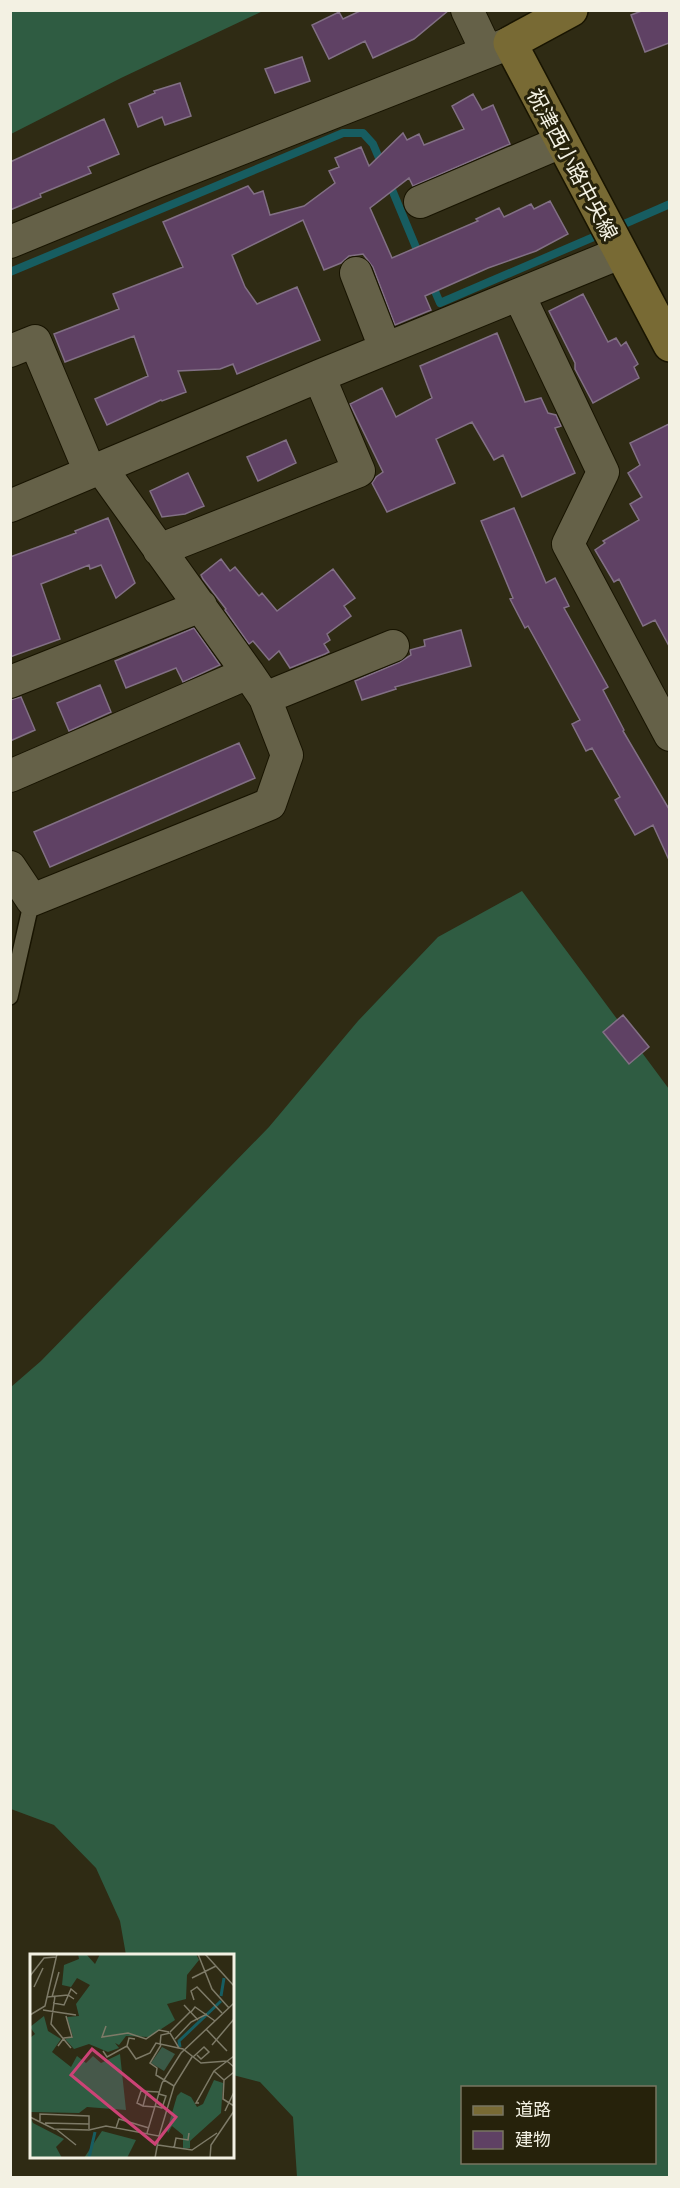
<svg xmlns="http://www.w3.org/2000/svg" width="680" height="2188" font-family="'Titillium Web','Noto Sans JP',sans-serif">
	<rect width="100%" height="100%" fill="#2f2b14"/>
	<path fill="#2f5c42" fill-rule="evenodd" d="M11 10H263V11L121 78 11 134Z
		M522 891 669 1089V2177H297L293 2117 260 2082 233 2075 232 1956 126 1955 120 1921 96 1868 54 1825 11 1809V1387L41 1361 269 1127 358 1021 438 937ZM462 2088H654V2162H462Z"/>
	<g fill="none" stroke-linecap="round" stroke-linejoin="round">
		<path stroke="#175d61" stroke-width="8" d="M388 180 420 257
			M615 228 670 204
			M10 272 343 133H363L373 144 382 165
			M431 282 440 303 603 233"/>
	</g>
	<path fill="#5f4164" stroke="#827085" stroke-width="1.5" d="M362 10H449L414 39 373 58 365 41 329 59 312 25 339 12 343 19Z
		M644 10H669V43L645 52 631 15Z
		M302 57 310 81 275 93 265 69Z
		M180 83 191 116 165 125 162 117 138 127 129 104 155 93 154 91Z
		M473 94 482 110 493 105 510 144 413 186 409 178 370 208 392 258 478 221 476 219 499 208 504 217 531 204 534 209 550 201 568 234 536 251 488 268 425 296 431 310 395 325 373 267 363 254 349 256 341 263 324 270 303 220 232 255 245 287 257 304 297 287 320 340 237 374 233 364 220 369 178 371 186 392 162 401 161 400 107 425 95 399 148 376 134 336 65 362 54 334 119 309 113 294 183 267 163 222 248 186 254 194 263 191 270 215 304 206 335 183 329 171 339 167 335 158 361 147 369 166 403 133 407 140 419 134 424 145 464 129 452 106Z
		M104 119 119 154 88 167 91 173 40 194 41 197 10 210V162Z
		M583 294 608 342 616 338 621 346 626 342 638 364 634 367 639 378 593 403 575 369V363L549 311Z
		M497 333 525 402 541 398 548 413 556 415 561 426 555 428 575 473 522 497 503 455 494 460 472 422 436 439 455 483 387 512 372 483 376 477 383 472 350 404 382 388 396 417 432 398 420 366Z
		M669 424V646L655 620 643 626 619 579 614 582 595 550 605 543 603 541 639 520 630 504 642 497 628 473 640 465 630 443Z
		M286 440 296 463 258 481 247 457Z
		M188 473 204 506 185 514 162 517 150 491Z
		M514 508 546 583 555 578 569 606 564 608 608 687 603 690 624 730 623 731 669 809V860L653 825 635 835 615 800 620 797 592 748 586 751 572 724 580 720 528 626 525 628 510 599 513 598 481 521Z
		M108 518 135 583 116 598 101 565 90 569 89 565 41 584 60 639 10 657V557L76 533 75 531Z
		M221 559 230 571 235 567 259 596 262 593 277 611 333 569 355 598 344 606 351 616 327 634 330 640 324 644 329 652 325 654 290 668 279 651 269 660 253 641 249 644 225 610 226 609 203 579 201 575Z
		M194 628 220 665 183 682 176 668 126 688 115 661Z
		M461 630 471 666 395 687 396 689 362 700 355 681 400 662 411 655 410 650 425 646 424 640Z
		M100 685 111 712 69 731 57 703Z
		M21 697 35 730 10 741V700Z
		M239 743 255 778 50 867 34 832Z
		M623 1015 649 1047 629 1064 603 1032Z"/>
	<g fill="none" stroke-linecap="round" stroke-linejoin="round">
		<defs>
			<path id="lane" d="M10 997 32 900"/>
			<path id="street" d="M467 10 487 52
				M420 202 561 142
				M10 242 156 182 510 43
				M356 273 385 348
				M519 295 603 472 568 544 670 735
				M10 351 35 341 90 472
				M10 506 319 376 620 253
				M159 550 359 471 319 376
				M10 682 201 606
				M265 698 393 646
				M10 776 248 673 101 468
				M10 867 32 900 270 804 287 755 265 698 248 673"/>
			<path id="secondary" d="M571 10 510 43 670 345"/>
		</defs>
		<use href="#lane" stroke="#181401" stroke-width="18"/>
		<use href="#street" stroke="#181401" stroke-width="34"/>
		<use href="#secondary" stroke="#181401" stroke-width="36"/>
		<use href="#lane" stroke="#656148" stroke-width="15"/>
		<use href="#street" stroke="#656148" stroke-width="32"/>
		<use href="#secondary" stroke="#786a34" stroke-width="33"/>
	</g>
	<g text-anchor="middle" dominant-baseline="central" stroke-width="6" stroke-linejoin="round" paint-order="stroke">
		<g font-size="21" fill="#f3f1e3" stroke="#26220b">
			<text transform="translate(573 164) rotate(62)">祝津西小路中央線</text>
		</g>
	</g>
	<g transform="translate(30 1954)">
		<rect width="204" height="204" fill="#2f2b14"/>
		<path d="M132 93 145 100 134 117 121 109Z" fill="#3a5946"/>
		<path d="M48 0H56L65 10 70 0H166L169 6 157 21 156 45 137 50 145 66 119 83 96 82 89 91 85 89 89 94 78 98 59 90 44 95 35 85 43 83 37 63 49 62 46 50 60 31 47 24 41 33 32 31 34 11 49 5ZM14 62 18 77 31 85 22 98 41 113 47 102 56 109 63 102 71 109 90 100 96 156 57 153 49 159 0 158V84L5 80 0 73ZM184 126 193 129 191 159 160 187V194L153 195V181L142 172 138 179 137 176 147 142 151 138 161 143 167 153 173 150ZM0 162 3 169 34 185 26 193 32 204H0ZM72 177 106 186 97 204H54Z" fill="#2f5c42"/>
		<path fill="none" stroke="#175d61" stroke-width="3" d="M191 42 194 24M150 93 149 87 191 47M59 204 65 178"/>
		<path fill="none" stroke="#7d7a67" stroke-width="1.5" d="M168 0 182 35 199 54M175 0 204 32M0 22 14 4 26 3M162 24 186 12M4 33 13 14M25 42 21 70 41 94M17 43 38 41 44 45M22 43 29 18M164 46 161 37 167 33 192 59M23 49 34 51 41 35 47 40M154 51 168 66M13 56 46 61M161 58 165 53 185 67M0 61 15 52 27 0M76 72 72 83 98 79 116 85 129 76 139 78M176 75 197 97M140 78 160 58M145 85 161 68 177 60M130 91 131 81 140 79 149 94M131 91 120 109 127 114 126 121 144 132M182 91 204 65M28 92 34 84 42 83 36 62M97 92 106 105 120 99 126 89 153 95 171 109 197 107 204 113M73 97 77 103 97 92 99 84 105 85M163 103 174 93 179 98 171 105 167 101M184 117 194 126 204 118M194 126 193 145 204 152M117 137 113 152 125 153M169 149H166L184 117 204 102M113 152 107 149 111 137 129 138M125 152 132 154 136 142 129 140M195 157 204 138M0 163 24 175 59 176 76 172 129 182 125 204M10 167V160L59 162V175M15 169 59 170M86 174 89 165 119 174M26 175 46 191M117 179 132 129 151 99 204 49M129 182 144 132 162 103M128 191 162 196 187 179M144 194 146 184 158 186 159 179M180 204 181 191 204 157"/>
		<path fill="#cc4376" fill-opacity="0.15" stroke="#cc4376" stroke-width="3" d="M62 95 146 163 125 190 41 121Z"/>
		<rect width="204" height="204" fill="none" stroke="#f3f1e3" stroke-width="3"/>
	</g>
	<rect width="680" height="2188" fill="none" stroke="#f3f1e3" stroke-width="24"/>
	<rect x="461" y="2086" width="195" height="78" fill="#26220b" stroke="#787561" stroke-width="1.5"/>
	<rect x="473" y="2106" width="30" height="9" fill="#786a34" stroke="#787561" stroke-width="1.5"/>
	<text x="515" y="2116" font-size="18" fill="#f3f1e3">道路</text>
	<rect x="473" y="2131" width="30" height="18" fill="#5f4164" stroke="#787561" stroke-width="1.5"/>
	<text x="515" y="2146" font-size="18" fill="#f3f1e3">建物</text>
</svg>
